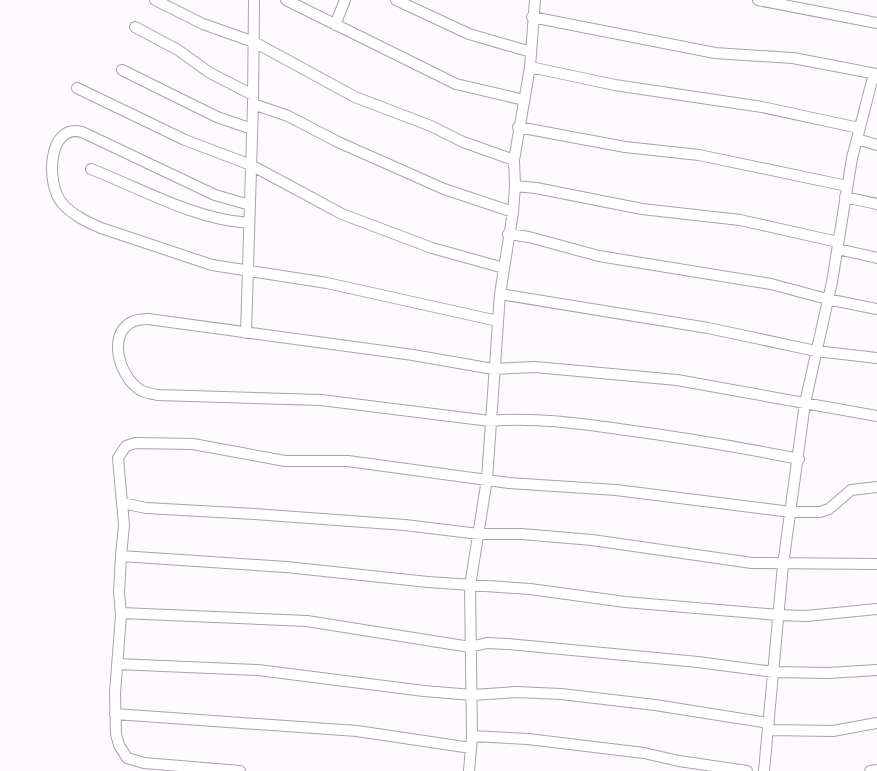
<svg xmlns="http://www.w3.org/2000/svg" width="877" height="771" font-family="Karla,sans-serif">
	<rect width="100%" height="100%" fill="#fef9ff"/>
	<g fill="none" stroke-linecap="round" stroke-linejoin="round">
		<defs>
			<path id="street" d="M155 0 203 24 254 42 355 97 431 126 463 142 514 160
				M286 0 456 84 524 100
				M396 0 469 34 531 52
				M758 0 877 23
				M532 17 715 53 793 58 877 74
				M335 25 345 0
				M135 27 178 50 210 73 253 95
				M530 67 615 85 762 107 859 128
				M122 70 217 117 252 129
				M77 88 185 140 251 165 342 214 432 248 504 268
				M253 104 288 116 338 142 444 189 513 212
				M518 127 625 147 699 155 847 186
				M857 139 877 145
				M91 169C142 189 193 219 249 223
				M515 186 536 188 642 209 740 220 838 242
				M845 197 877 204
				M250 205 215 195 82 132C47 123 46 185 62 203 72 215 87 222 101 228L212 265 327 283 498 321
				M508 234 529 237 599 256 771 284 827 299 877 309
				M838 249 877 258
				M500 294 708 328 816 351 877 358
				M246 333 253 104 254 0
				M799 459C739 447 679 437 619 429 576 423 533 417 490 421L321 400 158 395C153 394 147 393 142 391 115 376 103 318 148 319L413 355 493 369 535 367 677 380 877 416
				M122 503 146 508 254 514 405 525 479 534H521L592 540 752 563 877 564
				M121 556 124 525 118 458 126 446 135 443 193 444 285 461H348L509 483 616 490 791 512H820L829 509 851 490 877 487
				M121 613 307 621 470 647 487 643 507 644 698 662 774 672 828 673 877 670
				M117 664 258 670 424 691 472 695 516 692 561 694 655 705 769 723
				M115 714 357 731 471 748
				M768 730 833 731 877 723
				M472 736 528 739 644 753 679 761 747 771
				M240 771 144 763 127 758 119 745 116 734 115 693 121 615 119 592 121 556 286 567 428 582 530 589 625 602 778 615 806 616 877 609
				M469 771 472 736 470 586 487 479 500 294 513 212 515 186 514 160 530 67 535 0
				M764 771 783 565 805 403 832 282 852 158 872 81 877 75
				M870 771 877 770"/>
		</defs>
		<use href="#street" stroke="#a9a3aa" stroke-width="12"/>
		<use href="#street" stroke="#fff" stroke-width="10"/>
	</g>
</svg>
